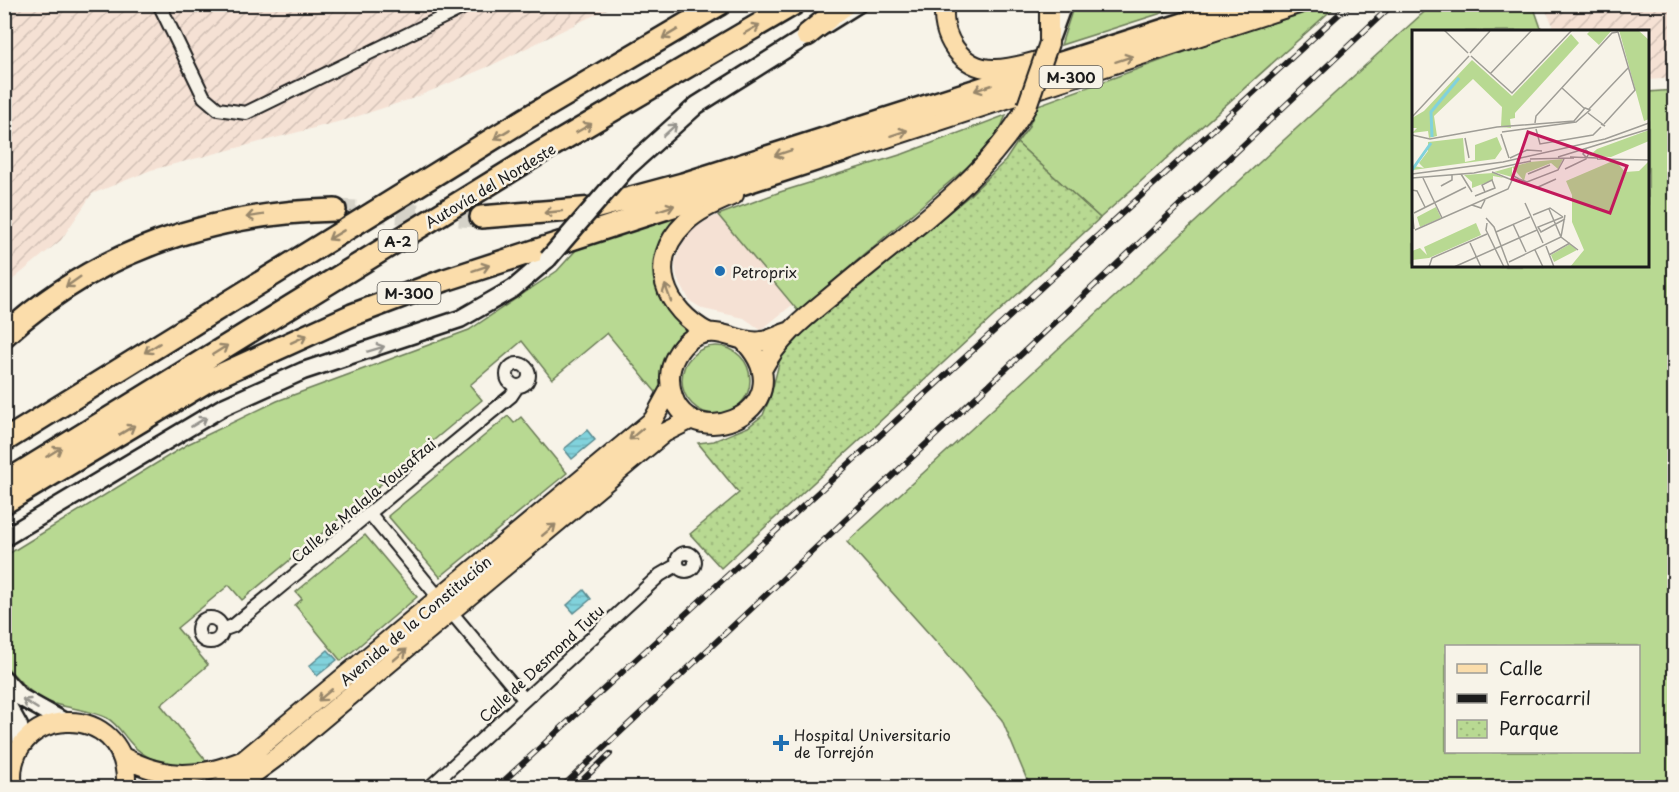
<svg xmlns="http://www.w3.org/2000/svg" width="1679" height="792" font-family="'Playpen Sans',sans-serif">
	<defs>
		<pattern id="industrial-furrows" width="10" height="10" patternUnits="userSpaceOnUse" patternTransform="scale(1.5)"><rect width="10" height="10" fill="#f5e1d4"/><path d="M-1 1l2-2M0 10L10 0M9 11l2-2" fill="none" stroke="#d1c0b5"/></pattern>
		<pattern id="park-dots" width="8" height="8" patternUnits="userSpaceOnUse" patternTransform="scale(1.5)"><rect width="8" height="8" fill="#b8d992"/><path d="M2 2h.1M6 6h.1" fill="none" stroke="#9eba7d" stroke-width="1.8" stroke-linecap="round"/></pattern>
		<pattern id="water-rules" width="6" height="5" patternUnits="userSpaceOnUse" patternTransform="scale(1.5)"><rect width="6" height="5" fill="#81d2dc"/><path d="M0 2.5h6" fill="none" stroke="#6fb4bc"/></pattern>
	</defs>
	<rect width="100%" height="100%" fill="#f7f3e8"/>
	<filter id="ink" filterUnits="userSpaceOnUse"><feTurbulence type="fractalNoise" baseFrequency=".0167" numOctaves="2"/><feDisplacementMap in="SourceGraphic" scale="12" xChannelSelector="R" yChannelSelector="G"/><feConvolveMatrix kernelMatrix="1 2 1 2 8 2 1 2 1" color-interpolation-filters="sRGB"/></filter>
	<g filter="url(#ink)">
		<path fill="#f5e1d4" d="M718 215 792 305 761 330 744 318 703 309 690 301 677 278 675 263 680 248 687 235 702 223Z"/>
		<path fill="url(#industrial-furrows)" d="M5 5H615L492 65 414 98 349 119 151 170 92 194 61 240 5 286Z
			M1543 5H1674V78L1648 80V32L1556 31Z"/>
		<path fill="#b8d992" stroke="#6a7a57" stroke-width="1.5" fill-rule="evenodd" d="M1074 5V4L1187 5 1061 45Z
			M1331 5H1337L1100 218 1017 143 1028 128 1038 105 1229 36Z
			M1432 5H1533L1542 31 1414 32V266H1648V92L1674 90V787H1030L1002 720 941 647 847 542C1044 365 1235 182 1432 5ZM1638 646V752H1446V646Z
			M1006 115 999 132 973 162 798 311 718 215 780 192 903 154Z
			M682 213C646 251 644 298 689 330L665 356 659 396 607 333 552 379 522 341 470 385 482 400 242 600 229 585 177 628 208 665 161 705 208 763C177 766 151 767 129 741 123 734 116 723 107 718 90 710 73 709 55 704 33 698 20 681 5 665V556L188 444 277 401 469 330 557 271 577 249Z
			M682 380a34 34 0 1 1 68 0a34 34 0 1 1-68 0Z
			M508 416 514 423 521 417 567 473 440 577 388 516Z
			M365 535 417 597 341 661 295 605 302 599 296 592Z"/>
		<path fill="url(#park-dots)" stroke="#6a7a57" stroke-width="1.5" d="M1017 143 1100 218 721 568 690 534 739 493 698 443 714 441 748 427 763 415 771 395 781 355 797 338 969 196 1005 161Z"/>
		<path fill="url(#water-rules)" stroke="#59898f" stroke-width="1.5" d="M587 430 595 440 572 459 564 449Z
			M584 590 591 599 574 613 567 605Z
			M328 650 337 660 317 676 309 666Z"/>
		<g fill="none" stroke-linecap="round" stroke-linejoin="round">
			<path stroke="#d6d3c9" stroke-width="21" stroke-dasharray="21 10" stroke-linecap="butt" d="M335 210 481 217"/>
			<defs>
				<path id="street" d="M159 4 204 97 218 109 246 113 470 4
					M507 375a11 11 0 1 1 22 0a11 11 0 1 1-22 0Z
					M370 514 440 599
					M677 562a9 9 0 1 1 18 0a9 9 0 1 1-18 0Z
					M451 612 524 699
					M198 630a12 12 0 1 1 24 0a12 12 0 1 1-24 0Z
					M222 630 233 626 511 396 517 387
					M429 788 660 575 677 565"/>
				<path id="secondary" d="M1051 37 1063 4
					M626 169 697 105 858 4
					M4 538 223 407 303 371 460 319 514 288 548 259
					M4 679 20 697 63 721
					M4 699 19 726 21 744"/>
				<path id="primary" d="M945 4C939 35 961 70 995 69 1010 69 1026 64 1041 60
					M1049 4V43
					M1186 22 1245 4
					M832 156 1298 4
					M709 333C664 309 645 262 685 223 698 210 718 202 734 195
					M743 340C814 413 672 466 670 378 670 363 679 347 691 339 718 322 736 345 762 341 770 340 779 335 788 332
					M762 370C780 335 811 313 841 288 906 233 984 182 1027 106
					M123 757C166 780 199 778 244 760L653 420 670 389
					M13 788C0 705 131 695 126 788
					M218 788 252 775 278 756 664 433 692 419"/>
				<path id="highway" d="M807 35 845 4
					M481 217 594 208 683 184 1199 19
					M4 336C96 251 211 213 335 210
					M4 441 525 119 720 4
					M4 483 543 151 794 4
					M4 503 209 380 352 315 445 280 843 151"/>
			</defs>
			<use href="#street" stroke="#1c1c1c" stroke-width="16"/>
			<use href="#secondary" stroke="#1c1c1c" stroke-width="21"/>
			<use href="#primary" stroke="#1c1c1c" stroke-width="22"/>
			<use href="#highway" stroke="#1c1c1c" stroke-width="26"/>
			<use href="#street" stroke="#f7f3e8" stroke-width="12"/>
			<use href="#secondary" stroke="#f7f3e8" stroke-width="16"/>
			<use href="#primary" stroke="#fbddab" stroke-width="18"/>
			<use href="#highway" stroke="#fbddab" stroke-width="21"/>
			<defs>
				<path id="rail" d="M496 788 1350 4
					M561 788 1393 4
					M574 788 610 754"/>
			</defs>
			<use href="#rail" stroke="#1c1c1c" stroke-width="6"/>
			<use href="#rail" stroke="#f7f3e8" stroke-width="4" stroke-dasharray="11" stroke-linecap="butt"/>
			<defs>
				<path id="secondary-bridge" d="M548 259 626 169"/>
				<path id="primary-bridge" d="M1027 106 1049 43"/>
			</defs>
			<use href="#secondary-bridge" stroke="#1c1c1c" stroke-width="21" stroke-linecap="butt"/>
			<use href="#primary-bridge" stroke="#1c1c1c" stroke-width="22" stroke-linecap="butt"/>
			<use href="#secondary-bridge" stroke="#f7f3e8" stroke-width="16"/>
			<use href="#primary-bridge" stroke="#fbddab" stroke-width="18"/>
		</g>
		<defs><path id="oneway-shaft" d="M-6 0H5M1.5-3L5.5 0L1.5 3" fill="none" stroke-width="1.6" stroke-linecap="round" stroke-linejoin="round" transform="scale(1.5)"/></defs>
		<g stroke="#97866b">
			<use href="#oneway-shaft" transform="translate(752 29) rotate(-30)"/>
			<use href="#oneway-shaft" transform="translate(670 34) rotate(149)"/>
			<use href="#oneway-shaft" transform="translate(1124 59) rotate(-18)"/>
			<use href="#oneway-shaft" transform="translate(983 88) rotate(162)"/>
			<use href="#oneway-shaft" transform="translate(584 128) rotate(-30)"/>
			<use href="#oneway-shaft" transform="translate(899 133) rotate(-18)"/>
			<use href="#oneway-shaft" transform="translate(502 134) rotate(149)"/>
			<use href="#oneway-shaft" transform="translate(783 153) rotate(162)"/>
			<use href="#oneway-shaft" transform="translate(666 208) rotate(-18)"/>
			<use href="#oneway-shaft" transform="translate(553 212) rotate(174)"/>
			<use href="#oneway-shaft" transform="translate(255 216) rotate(171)"/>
			<use href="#oneway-shaft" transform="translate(336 235) rotate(149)"/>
			<use href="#oneway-shaft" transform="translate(481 268) rotate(-18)"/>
			<use href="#oneway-shaft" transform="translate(73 282) rotate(145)"/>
			<use href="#oneway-shaft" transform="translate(668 293) rotate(-110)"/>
			<use href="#oneway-shaft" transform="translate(299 339) rotate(-25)"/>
			<use href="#oneway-shaft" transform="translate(152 348) rotate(148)"/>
			<use href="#oneway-shaft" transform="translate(220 350) rotate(-32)"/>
			<use href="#oneway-shaft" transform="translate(127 430) rotate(-31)"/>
			<use href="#oneway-shaft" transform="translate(636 434) rotate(140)"/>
			<use href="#oneway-shaft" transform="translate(54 452) rotate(-32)"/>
			<use href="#oneway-shaft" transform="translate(549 530) rotate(-40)"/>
			<use href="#oneway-shaft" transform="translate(400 655) rotate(-40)"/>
			<use href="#oneway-shaft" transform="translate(325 695) rotate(140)"/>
		</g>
		<g stroke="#94928c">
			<use href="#oneway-shaft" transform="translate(670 130) rotate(-42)"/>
			<use href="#oneway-shaft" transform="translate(376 349) rotate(-17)"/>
			<use href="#oneway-shaft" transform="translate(199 422) rotate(-31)"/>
			<use href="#oneway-shaft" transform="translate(30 704) rotate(-148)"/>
		</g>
	</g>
	<g fill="#1f6fb2" stroke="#f7f3e8" stroke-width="2">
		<circle cx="720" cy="271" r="6"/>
		<path d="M778 734h6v6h6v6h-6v6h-6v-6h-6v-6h6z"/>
	</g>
	<g text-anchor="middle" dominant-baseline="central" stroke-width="5" stroke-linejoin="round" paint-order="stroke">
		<g fill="#f7f3e8" stroke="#5e5c59" stroke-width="1.5">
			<rect x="1039.5" y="66" width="63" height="22" rx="4.5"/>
			<rect x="378.5" y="230" width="39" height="22" rx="4.5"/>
			<rect x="377.5" y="282" width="63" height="22" rx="4.5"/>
		</g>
		<g font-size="14" font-weight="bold" fill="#1c1c1c">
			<text x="1071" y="77">M-300</text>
			<text x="398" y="241">A-2</text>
			<text x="409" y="293">M-300</text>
		</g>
		<g font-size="15" fill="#1c1c1c" stroke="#f7f3e8">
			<text transform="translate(490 185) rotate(-31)">Autovía del Nordeste</text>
			<text transform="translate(363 500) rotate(-40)">Calle de Malala Yousafzai</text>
			<text transform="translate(415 620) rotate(-40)">Avenida de la Constitución</text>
			<text transform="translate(541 663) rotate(-43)">Calle de Desmond Tutu</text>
		</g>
		<g font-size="15" fill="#1c1c1c" stroke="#f7f3e8" text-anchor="start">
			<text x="732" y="271">Petroprix</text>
			<text x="794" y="734">Hospital Universitario<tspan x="794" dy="17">de Torrejón</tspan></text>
		</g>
	</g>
	<g transform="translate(1412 30)">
		<rect width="237" height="237" fill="#f7f3e8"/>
		<path d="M179 0H200L187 15 175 4ZM207 0H226L237 10V89L232 91ZM159 4 167 13 103 83V88L98 89 99 98 89 97 90 77 61 49 22 86 25 106 17 108 16 101 0 103 5 98H0V88L12 81 60 30 100 66ZM237 100V111L199 127 177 126 185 119ZM85 107 90 119 83 129 1 140 2 136 12 138 7 133 16 121V112L51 108 53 132 63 130V115ZM151 129 146 139 139 133 114 143 112 151 100 137V147L82 142 118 132ZM203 130 213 142 227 141 237 131V237H158L172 220 160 192V165L154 151ZM24 177 29 188 8 197 5 187ZM158 214 165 220 142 232 139 225Z" fill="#b8d992"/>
		<path d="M81 143 92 148 81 146V150L60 158V152L52 145ZM64 193 69 205 17 228 0 230V221L8 218 15 225 12 217Z" fill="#b8d992"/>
		<path fill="none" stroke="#81d2dc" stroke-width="3" d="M20 107 19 82 47 48M0 140 19 113"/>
		<path fill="none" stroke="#9f9d96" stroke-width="1.5" d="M32 0 56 23M58 23 78 1M59 26 100 63 160 0M78 44 120 0M150 58 173 79M177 79 217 37M176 83 193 96 189 94M0 87 57 26M123 93 124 86 200 3 206 2M192 94 223 60 206 2M124 99 128 114 181 105 189 97M89 104 97 128M0 105 18 109 85 97 162 91 173 78 178 80 164 92 90 102M53 108 57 128M146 127 237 99M158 127 186 128M98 128 115 120 130 121M118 129 162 128M185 129 237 130M153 139 174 129 177 123 174 120 171 124 174 127M80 142 100 150M62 143 119 131M0 144 91 132 193 109 237 93M49 144 60 162M116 144 138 135M0 148 62 143M11 148 30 188M107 149 115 152 146 140 152 129M32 154 29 156 40 150V145M124 158 144 149M0 160 5 161 13 177M63 166 83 158 80 150 70 155 73 162M113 173 131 213M60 175 69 178 73 170M137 179 149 207 166 220M0 180 2 199M2 183 54 157M121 185 138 178 151 187M151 187 126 197 129 202 153 189M74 188 82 197 97 237M75 193 74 200 92 237M101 194 114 222M3 200 96 159 102 146 107 149M84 202 118 187M58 213 69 237M134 216 142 237M123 220 131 237M137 225 158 213M97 232 149 207 153 185M17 237 20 228 75 204M42 237 125 200"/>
		<path fill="#c2185b" fill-opacity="0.15" stroke="#c2185b" stroke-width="3" d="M116 102 215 136 198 183 100 149Z"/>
		<rect width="237" height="237" fill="none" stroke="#1c1c1c" stroke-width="3"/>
	</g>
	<rect width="1679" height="792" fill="none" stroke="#f7f3e8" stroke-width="24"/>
	<rect x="12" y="12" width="1655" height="768" fill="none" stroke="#1c1c1c" stroke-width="2" filter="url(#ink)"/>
	<rect x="1445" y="645" width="195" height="108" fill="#f7f3e8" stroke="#9f9d96" stroke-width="1.5"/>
	<rect x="1457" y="664" width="30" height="9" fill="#fbddab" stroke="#9f9d96" stroke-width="1.5"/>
	<text x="1499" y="675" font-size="18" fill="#1c1c1c">Calle</text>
	<rect x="1457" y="694" width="30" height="9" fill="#1c1c1c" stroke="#9f9d96" stroke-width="1.5"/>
	<text x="1499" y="705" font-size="18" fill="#1c1c1c">Ferrocarril</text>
	<rect x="1457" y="720" width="30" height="18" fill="url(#park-dots)" stroke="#9f9d96" stroke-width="1.5"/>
	<text x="1499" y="735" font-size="18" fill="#1c1c1c">Parque</text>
</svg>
